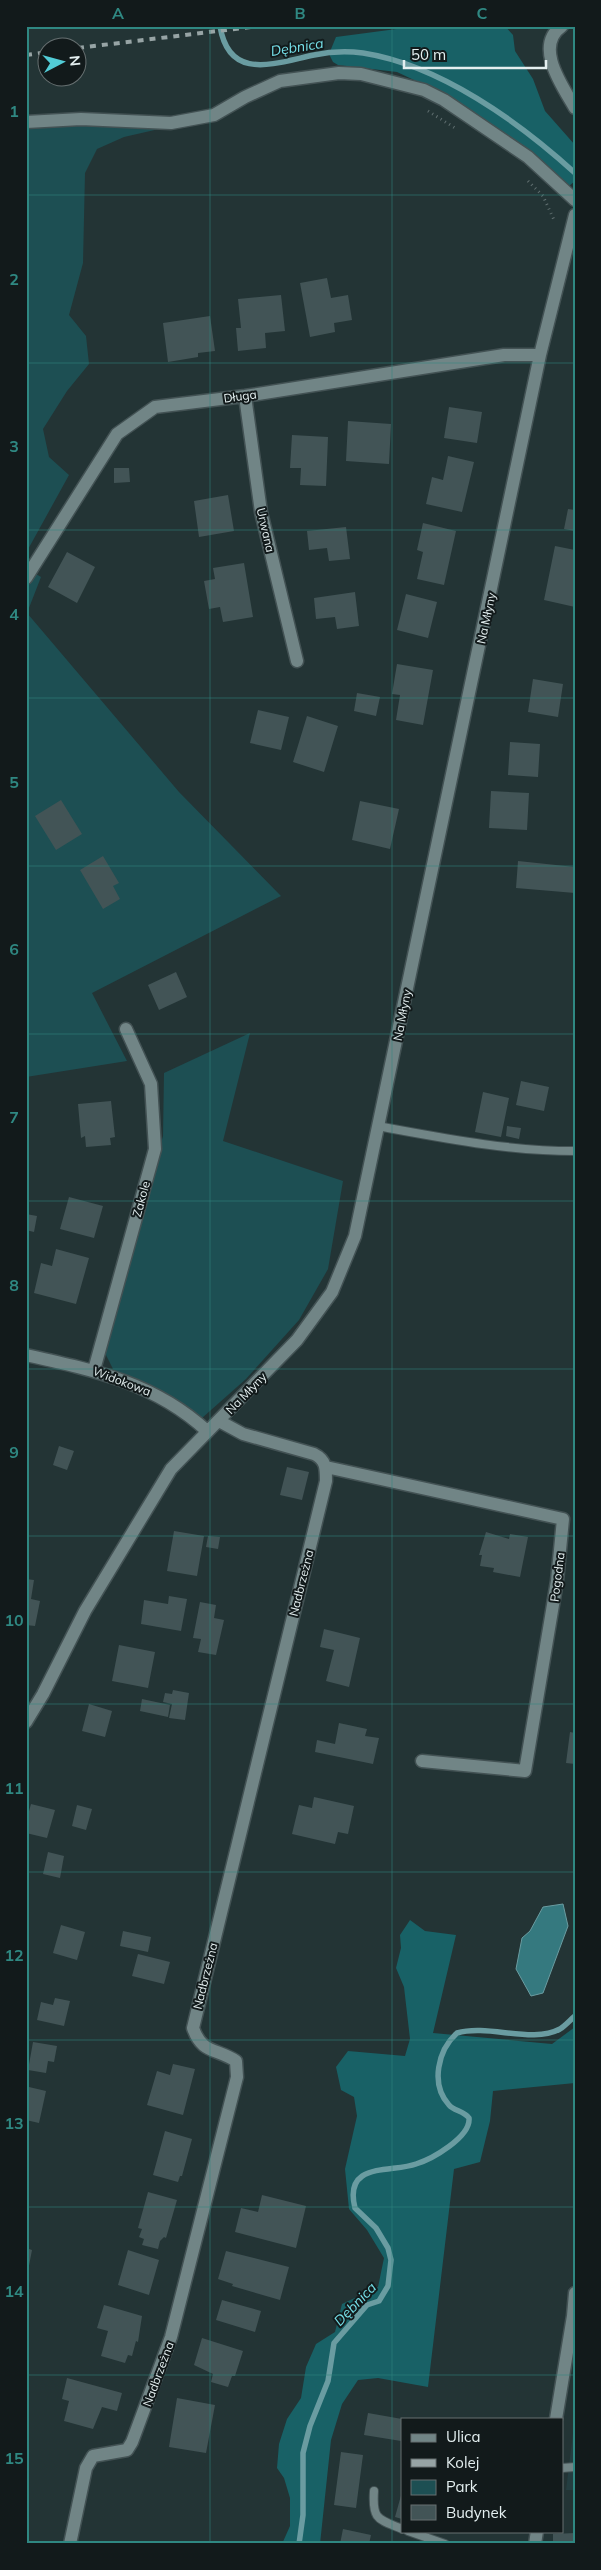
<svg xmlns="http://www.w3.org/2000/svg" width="601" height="2570" font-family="Mulish,sans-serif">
	<rect width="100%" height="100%" fill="#233435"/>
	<path fill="#243e41" d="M575 2417V2490H566Z"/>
	<path fill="#1d4f53" d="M84 125 159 129 124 137 97 149 85 173 83 263 69 315 86 336 89 364 67 391 43 429 49 457 69 475 26 553V126Z
		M26 568 41 577 27 613 179 792 281 896 92 993 127 1061 26 1077Z
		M250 1033 223 1141 343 1181 328 1269 299 1320 246 1379 202 1418 164 1392 114 1371 104 1351 163 1136 164 1073Z"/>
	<path fill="#186166" d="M419 26H505L513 35 515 51 533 79 545 111 575 145V181L569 186 526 148 450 97 397 72 338 65 333 62 329 54 336 37Z
		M410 1920 425 1931 456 1935 433 2033 552 2044 575 2027V2083L493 2091 490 2121 480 2162 454 2169 428 2387 378 2378 358 2380 342 2404 331 2440 320 2544H282L290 2526V2498L284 2478 277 2468 279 2444 287 2419 301 2398 306 2367 316 2344 335 2332 342 2304 378 2287 384 2258 367 2230 349 2209 345 2169 357 2116 354 2097 341 2090 336 2067 348 2051 405 2056 410 2039 404 1987 396 1968 401 1948 400 1935Z"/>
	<path fill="#35797f" stroke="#6a9ca1" d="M563 1904 568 1926 543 1993 531 1996 516 1969 522 1938 530 1931 543 1907Z"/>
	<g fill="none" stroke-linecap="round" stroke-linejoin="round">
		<path stroke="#6a9ca1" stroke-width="5.5" d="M220 26C229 82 275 63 314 55 328 52 348 51 363 53 440 65 519 122 575 173
			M299 2544 303 2515V2453L310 2426 328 2381 334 2343 367 2305 379 2301 388 2286 391 2260 388 2248 376 2228 355 2208C343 2161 392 2173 416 2164 432 2159 471 2137 469 2118 464 2111 454 2111 449 2105 430 2084 438 2050 457 2033 489 2024 532 2044 560 2029 565 2026 570 2020 575 2016"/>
	</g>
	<path fill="#425456" d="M327 278 331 298 348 295 352 320 334 323 335 332 310 337 300 283Z
		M281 295 285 331 265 333 266 348 238 351 236 328H241L238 299Z
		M210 316 215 351 198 353V357L168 362 163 323Z
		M449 407 482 412 477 443 444 438Z
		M348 421 391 424 389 464 346 461Z
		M292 435 328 437 326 486 300 485 301 468H290Z
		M448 456 474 462 462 512 426 504 432 477 443 480Z
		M114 468H129L130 482 114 483Z
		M228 495 234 531 199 537 194 501Z
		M568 509 575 510V531L564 529Z
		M423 523 456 531 444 585 417 579 423 552 417 550Z
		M346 527 350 559 329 561 327 548 309 550 307 531Z
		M555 546 575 550V607L544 600Z
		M67 552 95 567 77 603 48 587Z
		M244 563 253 617 223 622 220 607 209 609 204 581 215 579 213 568Z
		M355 592 359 626 337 629 335 617 316 619 314 598Z
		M406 594 437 602 428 638 397 630Z
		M397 664 433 670 423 725 396 720 400 695 392 694Z
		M533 679 563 684 558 717 528 712Z
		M357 693 380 697 376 716 354 711Z
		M258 710 289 717 281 750 250 743Z
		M307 716 338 726 324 772 293 762Z
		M510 742 540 744 538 777 508 775Z
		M491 791 529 793 527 830 489 828Z
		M61 800 82 834 56 850 35 816Z
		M360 801 399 809 390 849 352 840Z
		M103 856 119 883 113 886 120 899 103 909 80 870Z
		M518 861 575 867V893L516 888Z
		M176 972 187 997 159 1010 148 985Z
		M521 1081 549 1087 544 1111 516 1105Z
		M483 1092 509 1098 501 1137 475 1132Z
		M111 1101 115 1137 110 1138 111 1145 86 1147 85 1136 81 1138 78 1104Z
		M507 1126 521 1128 519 1139 506 1136Z
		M69 1197 103 1206 94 1238 60 1229Z
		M26 1214 37 1216 34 1232 26 1230Z
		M56 1249 89 1258 76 1304 34 1293 41 1263 52 1266Z
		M59 1446 74 1451 67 1470 53 1465Z
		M287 1467 309 1472 302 1500 280 1495Z
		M174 1531 204 1536 197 1576 167 1571Z
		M486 1532 509 1539 510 1534 528 1537 520 1577 493 1572 494 1568 480 1566 482 1555H479Z
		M208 1536 220 1537 218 1549 206 1547Z
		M26 1579 34 1580 31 1599 40 1601 35 1626 26 1625Z
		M169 1596 187 1599 181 1631 141 1624 144 1600 168 1604Z
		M200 1602 216 1605 214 1618 224 1620 216 1655 198 1652 201 1639 193 1638Z
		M324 1629 360 1638 349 1687 326 1681 334 1650 320 1647Z
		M119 1645 155 1652 148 1688 112 1681Z
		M173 1690 189 1693 185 1720 169 1718 172 1704 163 1702 165 1693 172 1694Z
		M142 1699 170 1705 168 1717 140 1711Z
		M89 1704 112 1711 105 1737 82 1731Z
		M339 1723 367 1729 365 1736 379 1738 373 1764 315 1752 317 1740 335 1744Z
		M570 1732 575 1733V1764L566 1763Z
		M314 1797 354 1806 348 1834 338 1832 335 1844 292 1834 299 1805 312 1808Z
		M31 1804 55 1810 47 1838 26 1833V1822Z
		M77 1805 92 1809 86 1830 72 1826Z
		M48 1852 64 1856 60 1878 43 1874Z
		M61 1925 85 1932 77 1960 53 1953Z
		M123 1931 151 1937 148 1952 120 1946Z
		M138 1954 170 1962 164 1984 132 1976Z
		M55 1998 70 2001 64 2026 37 2020 41 2002 53 2005Z
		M33 2042 57 2046 54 2062 48 2061 46 2073 28 2070Z
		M173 2064 195 2069 183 2115 147 2105 157 2071 170 2075Z
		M29 2087 46 2091 39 2123 26 2120V2091Z
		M165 2131 192 2139 182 2176H180L178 2182 153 2175Z
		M148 2192 177 2200 166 2238 164 2237 160 2241 158 2249 142 2245 144 2239 139 2237 142 2229 138 2228Z
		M262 2195 306 2206 296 2248 235 2232 241 2208 258 2212Z
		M26 2248 32 2250 27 2276H26Z
		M128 2250 159 2260 149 2295 118 2285Z
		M226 2251 289 2267 280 2300 232 2286 233 2284 218 2279Z
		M222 2300 261 2311 255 2332 216 2320Z
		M104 2305 142 2316 138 2342 136 2341 132 2356 128 2355 125 2363 101 2356 108 2331 97 2328Z
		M202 2338 243 2351 235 2376H232L228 2387 211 2382 213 2374 194 2365Z
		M67 2378 122 2393 117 2411 102 2407 93 2429 64 2421 69 2401 62 2399Z
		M177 2398 215 2405 206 2453 169 2447Z
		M368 2413 402 2419 401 2441 364 2435Z
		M341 2452 363 2455 356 2508 334 2505Z
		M402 2492V2519L395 2517Z
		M343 2529 371 2535 369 2544H340Z
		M575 2533V2544H553V2534Z"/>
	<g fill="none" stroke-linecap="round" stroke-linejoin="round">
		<defs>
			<path id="service" d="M377 1126C443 1138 507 1151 575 1151
				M562 2468 575 2467
				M374 2491C372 2520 378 2519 402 2529
				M408 2531 445 2544"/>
			<path id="minor" d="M562 26C533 46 563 87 575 108
				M26 122 81 119 171 123 214 115 245 97 280 81 339 73 361 74 424 90 444 100 528 157 575 200
				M245 396 261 512 297 661
				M26 578 117 434 155 407 245 396 504 355H540
				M26 1355C94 1370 155 1383 207 1431
				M94 1370 155 1149 151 1084 126 1029
				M326 1467 563 1519 557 1581 525 1771 422 1761
				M26 1722 43 1694 85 1611 171 1469 297 1340 332 1292 355 1236 540 355 575 215
				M556 2419 573 2316 575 2293
				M70 2544 86 2468 93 2456 127 2450 132 2442 171 2337 237 2077 236 2061C216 2048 202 2054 193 2028L326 1481C326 1468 326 1460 314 1454L243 1434 219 1421
				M535 2544 537 2531"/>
		</defs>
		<use href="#service" stroke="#435254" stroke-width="10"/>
		<use href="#minor" stroke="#435254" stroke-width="15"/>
		<path stroke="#606f70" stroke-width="3" stroke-dasharray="1 4" stroke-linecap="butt" d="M428 111 455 128
			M528 181 543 196 555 222"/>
		<use href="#service" stroke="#718586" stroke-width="8"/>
		<use href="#minor" stroke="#718586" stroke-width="12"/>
		<path stroke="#97a4a5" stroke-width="4" stroke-dasharray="6 6" stroke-linecap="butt" d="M78 48 259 26
			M26 55 48 52"/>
	</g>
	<path fill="none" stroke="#2f8882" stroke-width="1" stroke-opacity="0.55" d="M210 26V2544M392 26V2544M26 195H575M26 363H575M26 530H575M26 698H575M26 866H575M26 1034H575M26 1201H575M26 1369H575M26 1536H575M26 1704H575M26 1872H575M26 2040H575M26 2207H575M26 2375H575"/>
	<g text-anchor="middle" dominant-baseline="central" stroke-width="4" stroke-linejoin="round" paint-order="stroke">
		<g font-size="12" fill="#e4eff0" stroke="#121a1b">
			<text transform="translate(240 396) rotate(-8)">Długa</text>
			<text transform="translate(266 530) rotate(77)">Urwana</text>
			<text transform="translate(486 618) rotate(-78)">Na Młyny</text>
			<text transform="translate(402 1015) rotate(-79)">Na Młyny</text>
			<text transform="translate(141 1199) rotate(-75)">Zakole</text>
			<text transform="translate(122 1381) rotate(21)">Widokowa</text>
			<text transform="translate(246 1393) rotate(-46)">Na Młyny</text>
			<text transform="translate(557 1577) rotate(-83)">Pogodna</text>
			<text transform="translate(301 1583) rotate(-76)">Nadbrzeżna</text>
			<text transform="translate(205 1976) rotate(-76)">Nadbrzeżna</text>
			<text transform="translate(158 2374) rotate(-70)">Nadbrzeżna</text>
		</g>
		<g font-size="14" font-style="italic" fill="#76e0e9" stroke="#121a1b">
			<text transform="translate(297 47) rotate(-9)">Dębnica</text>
			<text transform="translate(355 2304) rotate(-46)">Dębnica</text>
		</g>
	</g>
	<rect width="601" height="2570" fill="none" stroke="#121a1b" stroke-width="55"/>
	<rect x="401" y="2418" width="162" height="115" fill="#121a1b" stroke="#666f70"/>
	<rect x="411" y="2434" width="25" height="8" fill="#718586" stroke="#666f70"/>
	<text x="446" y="2442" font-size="15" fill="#e4eff0">Ulica</text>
	<rect x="411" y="2459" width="25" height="8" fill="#97a4a5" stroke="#666f70"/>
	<text x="446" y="2468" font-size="15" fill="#e4eff0">Kolej</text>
	<rect x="411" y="2480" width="25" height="15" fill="#1d4f53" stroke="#666f70"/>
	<text x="446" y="2492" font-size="15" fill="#e4eff0">Park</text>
	<rect x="411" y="2505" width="25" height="15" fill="#425456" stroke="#666f70"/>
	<text x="446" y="2518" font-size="15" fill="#e4eff0">Budynek</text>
	<g transform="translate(62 62) rotate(84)"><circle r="24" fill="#121a1b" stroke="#666f70"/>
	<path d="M0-4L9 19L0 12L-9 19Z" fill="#52ccd6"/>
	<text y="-8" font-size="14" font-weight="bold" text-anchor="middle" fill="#e4eff0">N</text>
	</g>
	<path d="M404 60v8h142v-8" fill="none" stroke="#e4eff0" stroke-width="2.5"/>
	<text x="411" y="60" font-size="15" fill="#e4eff0" stroke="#121a1b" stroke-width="4" paint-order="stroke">50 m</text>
	<rect x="28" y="28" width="546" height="2514" fill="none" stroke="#2f8882" stroke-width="2"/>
	<g font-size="16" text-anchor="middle" font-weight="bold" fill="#2f8882">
		<text x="118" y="19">A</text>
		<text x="300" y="19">B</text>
		<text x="482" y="19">C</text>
		<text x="14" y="117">1</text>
		<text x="14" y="285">2</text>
		<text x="14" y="452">3</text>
		<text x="14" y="620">4</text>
		<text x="14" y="788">5</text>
		<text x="14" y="955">6</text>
		<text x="14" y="1123">7</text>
		<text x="14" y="1291">8</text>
		<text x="14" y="1458">9</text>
		<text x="14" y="1626">10</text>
		<text x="14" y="1794">11</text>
		<text x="14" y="1961">12</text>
		<text x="14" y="2129">13</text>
		<text x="14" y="2297">14</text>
		<text x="14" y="2464">15</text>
	</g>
</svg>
